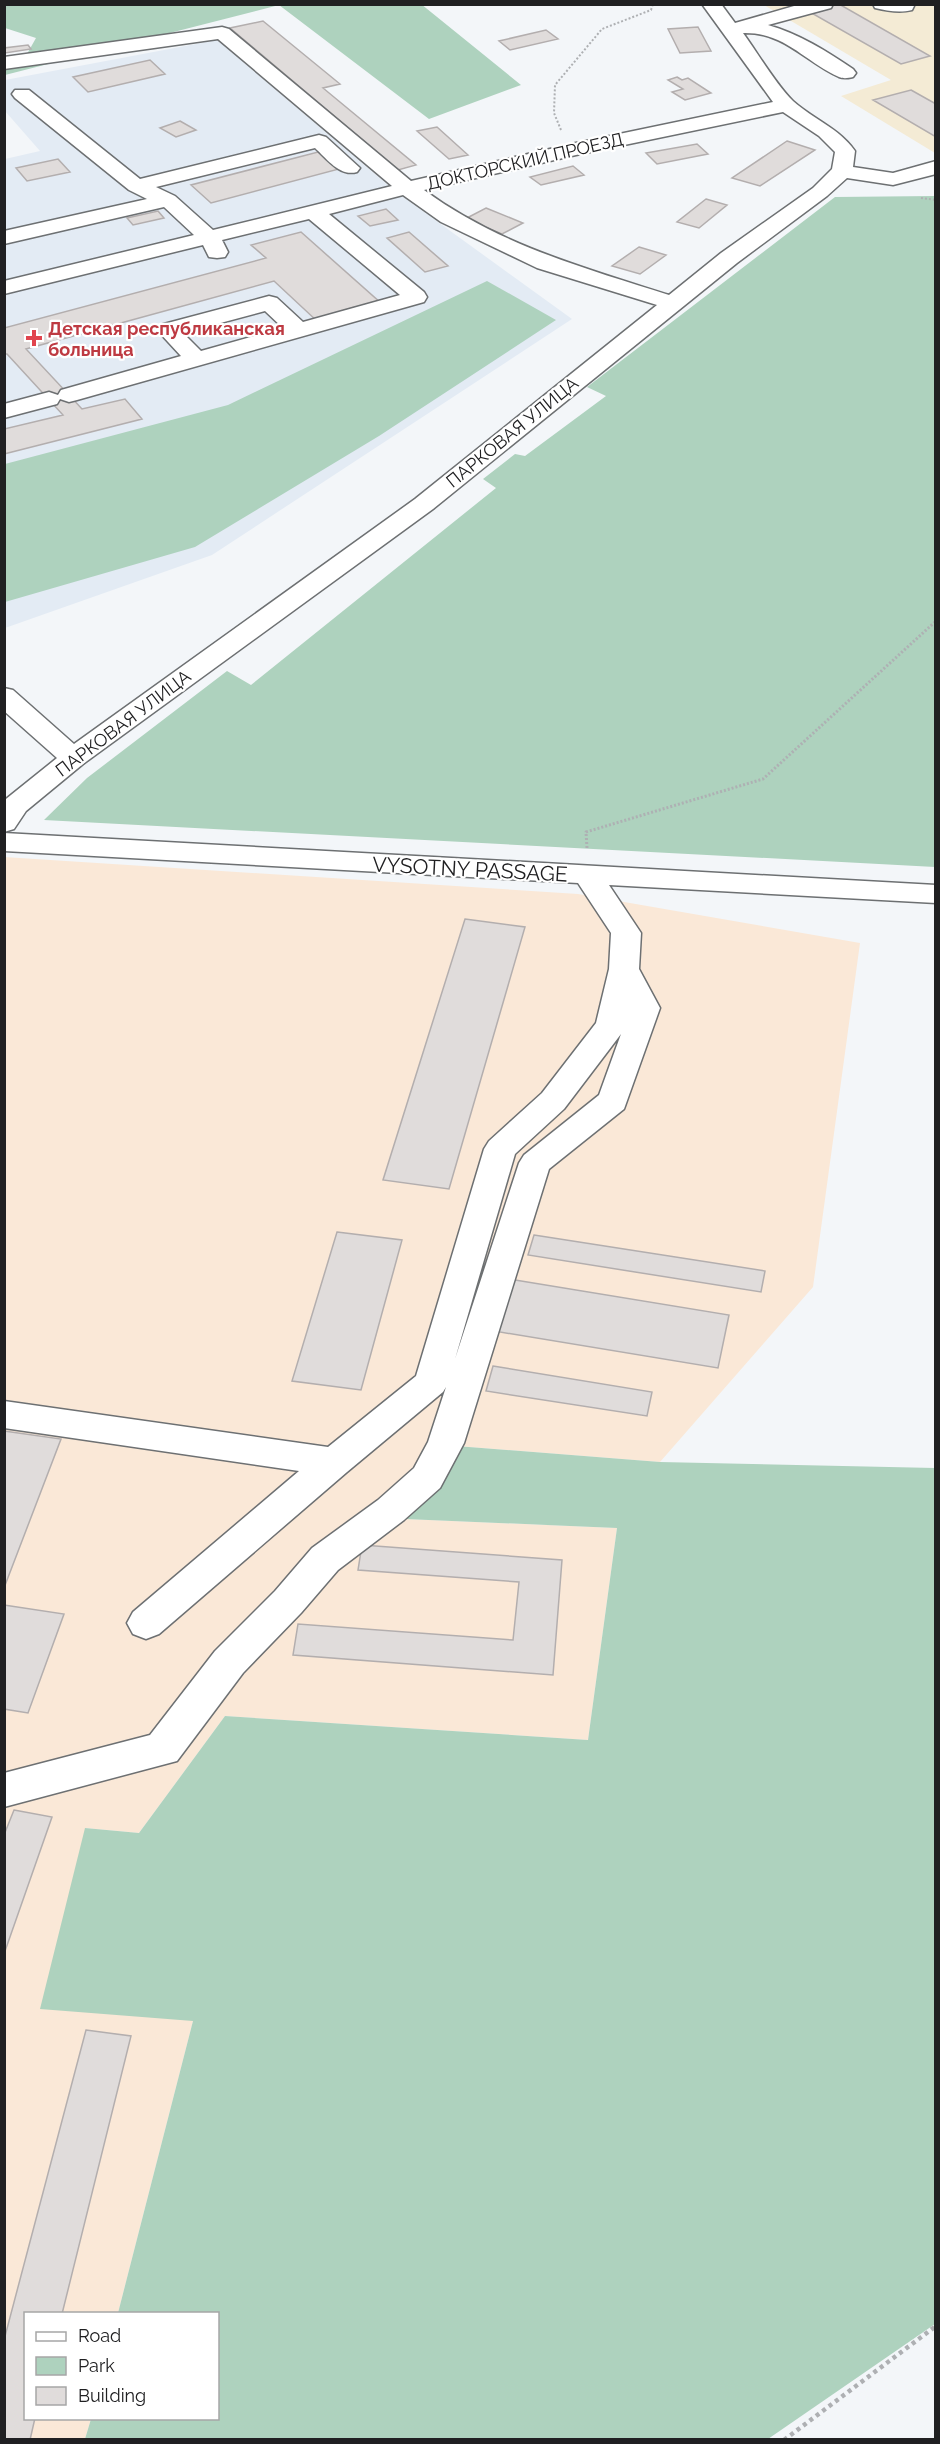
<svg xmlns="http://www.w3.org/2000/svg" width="940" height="2444" font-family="Raleway,sans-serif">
	<rect width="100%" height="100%" fill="#f3f6f9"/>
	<path fill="#f4ebd5" d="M764 5H935V153L841 96 891 80Z"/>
	<path fill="#fae8d7" d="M4 857 578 894 860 943 813 1287 660 1462 456 1446 406 1519 617 1528 588 1740 225 1716 139 1833 85 1828 193 2021 118 2313 26 2314V2418L91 2419 85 2439H5Z"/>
	<path fill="#e3ebf4" d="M217 40 395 191 572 319 212 555 5 628V159L40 151 5 111V80Z"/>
	<path fill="#aed2be" d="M421 4 521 85 429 119 279 5 5 75V65L27 54 36 38 5 28V5Z
		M935 196V867L44 820 87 778 227 671 251 685 496 488 483 479 515 454 525 456 606 396 587 387 835 197Z
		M487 281 556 320 379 436 195 547 5 602V464L228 405Z
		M456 1446 660 1462 935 1468V2324L768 2439H85L91 2419 218 2418V2314L118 2313 193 2021 40 2009 85 1828 139 1833 225 1716 588 1740 617 1528 405 1519Z"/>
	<path fill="#e0dcdb" stroke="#b3aeae" stroke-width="1.5" d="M832 4H839L930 56 901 64 808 11Z
		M263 21 340 84 323 88 416 165 398 170 230 28Z
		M698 27 711 51 680 53 668 29Z
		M546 30 558 39 510 50 499 41Z
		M28 45 31 49 5 53 4 51V48Z
		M150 60 165 74 88 92 73 77Z
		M677 77 682 80 688 78 711 93 685 100 672 92 683 89 668 80Z
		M911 90 936 104V137L873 100Z
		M180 121 196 130 176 137 160 128Z
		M437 127 468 155 449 159 417 131Z
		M787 141 815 150 760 186 732 178Z
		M697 144 708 154 657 164 646 153Z
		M318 152 339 169 211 203 191 185Z
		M58 159 70 172 27 181 16 168Z
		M573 166 584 175 541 185 530 177Z
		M706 199 727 205 699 228 677 222Z
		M486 208 523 223 502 234 465 219Z
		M386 209 398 220 370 226 358 216Z
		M158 211 164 218 133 225 127 218Z
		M301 232 382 304 318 322 274 281 26 349 82 409 125 399 142 419 4 454V429L63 415 7 354H4V328L266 258 251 245Z
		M409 232 448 266 425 272 387 238Z
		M639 247 666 255 640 274 612 266Z
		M465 919 525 927 449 1189 383 1180Z
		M337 1232 402 1240 361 1390 292 1381Z
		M534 1235 765 1271 761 1292 528 1255Z
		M509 1279 729 1315 718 1368 494 1331Z
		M493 1366 652 1392 647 1416 486 1391Z
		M4 1431 61 1439 4 1588Z
		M362 1545 562 1560 553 1675 293 1655 298 1624 513 1640 519 1582 358 1570Z
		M4 1605 64 1614 28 1713 4 1709Z
		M14 1810 52 1817 4 1954V1835Z
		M86 2030 131 2036 62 2314H26V2418H35L30 2440H4V2340Z"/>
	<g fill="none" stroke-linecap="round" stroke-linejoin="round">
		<defs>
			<path id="minor" d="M702 4H721L735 23 801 4H833L831 8 768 25C800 34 826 51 853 69L856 73 853 77C848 78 844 79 839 77 805 62 785 32 743 33 757 52 777 86 793 101 813 119 839 128 855 151L853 167 893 173 936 161V174L893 185 847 178 827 196 737 263 433 509 83 764 26 811 14 829 4 832 6 799 57 758 4 711V688L13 690 74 744 415 499 657 305 537 268 441 222 403 195 329 214 424 292 427 297 424 302 77 400 69 402 60 399 57 404 4 418V404L49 392 58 395 61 390 181 356 157 330 160 325 269 296 277 298 303 322 400 295 309 219 222 240 228 252 225 257 217 258 209 257 203 245 4 294V281L194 235 164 207 4 244V231L147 199 129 190 15 98 12 94 15 90H29L140 179 319 135 326 137 360 168 357 172C340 177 327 159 315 148L156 187 175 196 213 230 392 186 218 39 4 69V57L222 27 229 29 411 181 576 143 773 102ZM783 112 819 136 835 152 832 169 813 188 721 253 669 295C584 268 497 244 424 190L576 155ZM265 311 283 328 201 351 183 333Z
				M873 4H913L914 6 912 10C900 13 887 11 875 8Z
				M4 833 936 885V903L609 885 641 933 639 969 660 1008 624 1109 549 1169 464 1443 440 1488 404 1520 338 1570 301 1613 243 1673 177 1761 4 1807V1773L150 1735 215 1651 275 1591 312 1548 378 1500 414 1468 428 1442 446 1387 443 1392 347 1472 159 1634 146 1639 133 1634 127 1623 133 1612 299 1471 4 1428V1401L328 1447 416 1376 484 1149 489 1141 542 1093 596 1023 609 969 611 933 578 883 4 851ZM621 1034 599 1095 524 1155 519 1163 455 1359 515 1154 564 1109Z"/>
		</defs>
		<use href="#minor" stroke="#6d7072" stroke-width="3"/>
		<path stroke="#aeb0b3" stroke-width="2" stroke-dasharray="2 2" stroke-linecap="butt" d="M561 130 554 113 555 85 602 29 651 10 653 4
			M921 198 936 200"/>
		<path stroke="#aeb0b3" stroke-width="3" stroke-dasharray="2 2" stroke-linecap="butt" d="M587 848 586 832 763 779 936 621"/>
		<path stroke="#aeb0b3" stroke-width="4.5" stroke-dasharray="4 4" stroke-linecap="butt" d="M784 2440 936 2326"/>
		<use href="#minor" fill="#fff" fill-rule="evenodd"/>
	</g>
	<path fill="#e0444e" stroke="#fff" stroke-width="2" d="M31 329h6v6h6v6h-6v6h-6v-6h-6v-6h6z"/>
	<g text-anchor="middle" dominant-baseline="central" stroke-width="4.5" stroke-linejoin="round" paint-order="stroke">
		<g font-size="18" fill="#202022" stroke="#fff">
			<text transform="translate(525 161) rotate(-13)">ДОКТОРСКИЙ ПРОЕЗД</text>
			<text transform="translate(512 432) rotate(-39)">ПАРКОВАЯ УЛИЦА</text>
			<text transform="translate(123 723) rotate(-37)">ПАРКОВАЯ УЛИЦА</text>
		</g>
		<g font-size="18" font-weight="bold" fill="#be3a42" stroke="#fff" text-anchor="start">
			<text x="48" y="328">Детская республиканская<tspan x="48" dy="21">больница</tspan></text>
		</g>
		<g font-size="21" fill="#202022" stroke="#fff">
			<text transform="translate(470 869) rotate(3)">VYSOTNY PASSAGE</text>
		</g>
	</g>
	<rect width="940" height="2444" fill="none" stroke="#202022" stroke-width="12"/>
	<rect x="24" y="2312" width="195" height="108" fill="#ffffff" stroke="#a6a6a7" stroke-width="1.5"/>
	<rect x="36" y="2332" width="30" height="9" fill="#ffffff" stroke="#a6a6a7" stroke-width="1.5"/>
	<text x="78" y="2342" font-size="18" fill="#202022">Road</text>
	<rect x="36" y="2357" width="30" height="18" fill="#aed2be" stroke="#a6a6a7" stroke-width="1.5"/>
	<text x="78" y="2372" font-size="18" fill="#202022">Park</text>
	<rect x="36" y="2387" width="30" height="18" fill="#e0dcdb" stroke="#a6a6a7" stroke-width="1.5"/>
	<text x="78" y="2402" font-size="18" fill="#202022">Building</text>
</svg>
